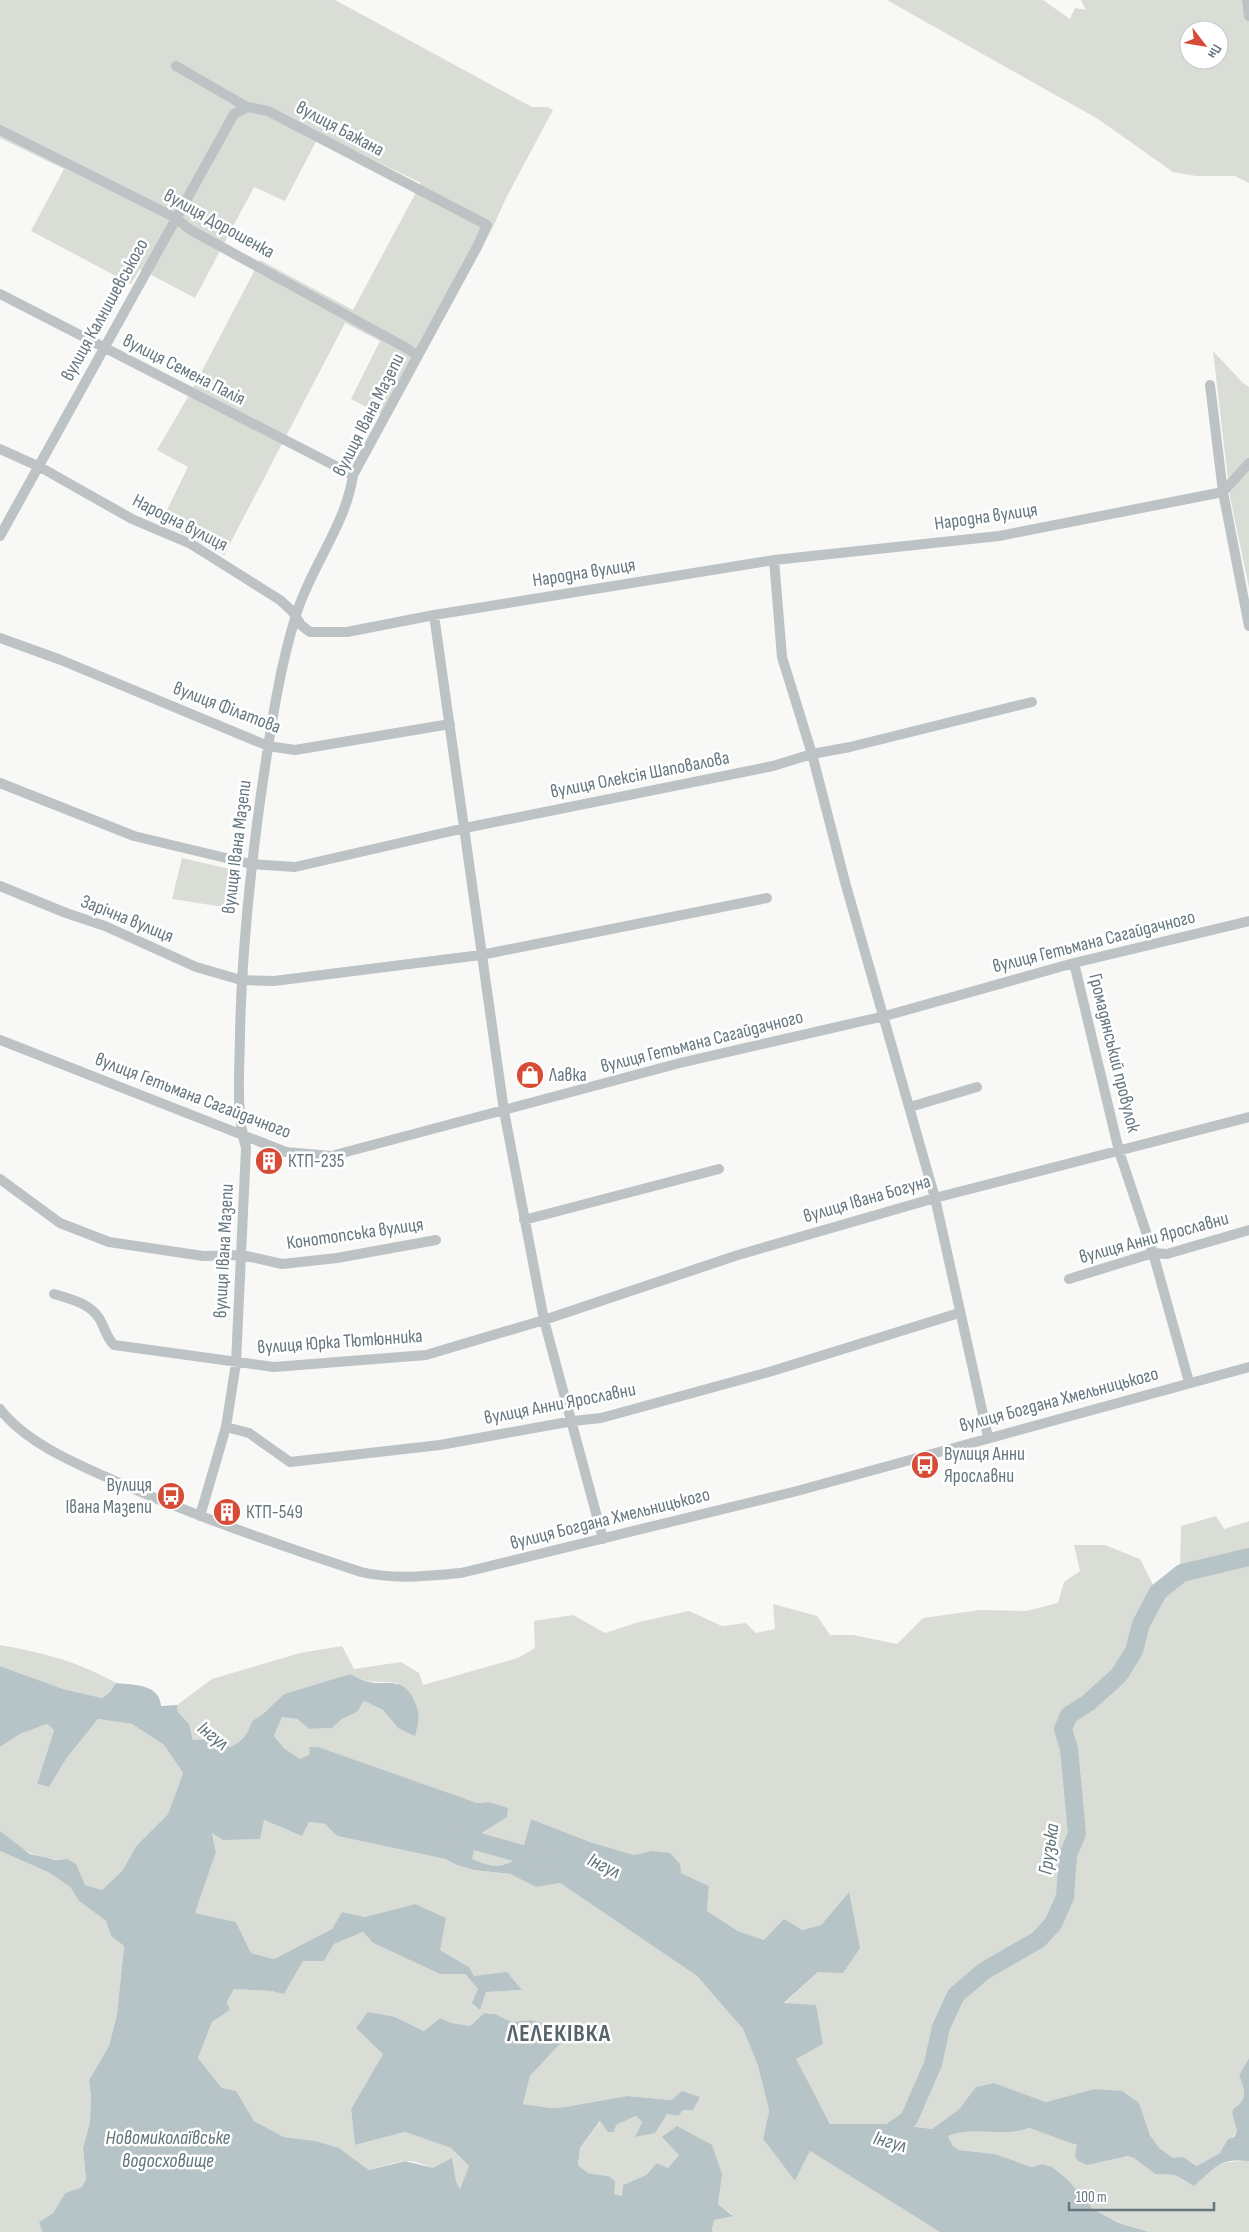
<svg xmlns="http://www.w3.org/2000/svg" width="1249" height="2232" font-family="'Sofia Sans Condensed',sans-serif">
	<rect width="100%" height="100%" fill="#f8f8f6"/>
	<path fill="#d9ddd6" fill-rule="evenodd" d="M0 0H335L532 107H547L553 110 506 198 492 229 389 419 351 399 380 341 345 323 224 555 161 522 188 467 157 450 192 390 260 260 353 310 421 183 320 134 285 201 254 187 195 298 140 269 131 284 31 231 64 169 0 138Z
		M887 0H1043L1070 19 1075 8 1086 10 1081 0H1249V183L1235 176H1196L1173 172 1098 119ZM1189 30H1219V60H1189Z
		M1213 351 1242 382 1249 387V588L1230 497Z
		M182 858 238 871 230 908 172 899Z
		M1216 1516 1224 1529 1249 1521V2058L1239 2075C1245 2090 1248 2100 1233 2109L1232 2113 1237 2131 1220 2153 1197 2166C1187 2157 1182 2162 1172 2158 1151 2148 1146 2123 1139 2103L1094 2089 1046 2102 994 2083 976 2087 959 2109 932 2129 895 2124H830L795 2059 784 2004 818 1972 849 1892 821 1925 764 1940 738 1931 707 1911 709 1886 681 1873 651 1851 634 1855 590 1842 531 1819 521 1856C500 1869 493 1868 471 1859L477 1836 506 1817 489 1802 477 1803 310 1754 300 1759 284 1748 274 1736 282 1717 297 1719 309 1729 331 1728 342 1719 357 1712 364 1701 383 1710 398 1728V1683L366 1681 350 1674 284 1694 263 1714 252 1721C247 1735 243 1741 230 1747 218 1740 206 1738 193 1740L189 1724 178 1712 177 1705 212 1679 300 1653 342 1646 354 1669 401 1662 419 1673 423 1685 518 1658 535 1648 534 1621 573 1615 605 1633 639 1622 689 1611 722 1626 746 1623 756 1633 775 1629 773 1604 817 1616 830 1635H853L897 1644 923 1618 980 1610 1026 1611 1058 1603 1064 1582 1080 1571 1074 1545H1105L1140 1559 1155 1589 1180 1570 1181 1526Z
		M0 1645C44 1653 77 1661 116 1683L110 1692 102 1698 63 1689 0 1666Z
		M98 1719 132 1724 164 1745 183 1773 168 1814 137 1845 122 1871 102 1890 85 1885 67 1859C42 1862 16 1849 0 1831V1747L20 1734 47 1724 54 1730 37 1784 49 1787 66 1759Z
		M264 1820 302 1836 308 1822 325 1824 337 1836 445 1859 457 1865 474 1870 510 1874 536 1887 560 1883 697 1976 743 2029 758 2066 769 2111 763 2139 795 2181 810 2151 940 2232H713L712 2230 714 2220 733 2215 718 2204 721 2174 679 2155 668 2168 657 2163 646 2175 623 2185 622 2196 614 2195 608 2176 588 2173 578 2165 580 2148 601 2121 616 2125 636 2116 642 2122 635 2137 667 2114 678 2116 672 2100 627 2096 565 2107 551 2108 523 2104 530 2076 561 2043 588 2035 589 2028H560L531 2020 512 2022 495 2014 484 2013 470 2026 452 2023 440 2018 424 2031 395 2017 383 2054 351 2109 355 2145 405 2132 451 2148 469 2166 460 2190C452 2176 420 2159 403 2161 392 2163 380 2167 369 2170L339 2148 316 2141 284 2137 254 2121 236 2092 222 2088 198 2058 212 2022 230 2010 227 2002 234 1989 271 1991 284 1994 303 1961H324L334 1944 363 1932 373 1943 440 1974H465L478 1989 480 2010 486 1992 522 1990 474 1976 469 1967 440 1950 415 1904 365 1917 342 1912 332 1929 274 1959 251 1953 236 1922 195 1913 216 1852 212 1832Z
		M0 1851 50 1873 70 1887 79 1901 106 1921 111 1936 124 1946 117 2014 109 2046 89 2080 91 2097 90 2122 83 2148 86 2179 82 2187 65 2193 53 2213 39 2222 42 2232H0Z
		M1028 2128 1067 2140 1077 2145 1134 2158 1155 2174 1175 2175 1188 2183 1199 2182C1217 2161 1222 2163 1249 2160V2232H1149L1120 2223 1093 2209 1068 2180 1042 2164 1032 2167 995 2154 959 2150 953 2146 948 2136C960 2132 973 2129 986 2130 1002 2131 1013 2134 1028 2128Z"/>
	<path fill="#b7c4c7" d="M0 1666 63 1689 102 1698 110 1692 116 1683C134 1685 160 1684 161 1706L177 1705 178 1712 189 1724 193 1740C206 1738 218 1740 230 1747 243 1741 247 1735 252 1721L263 1714 284 1694 350 1674C355 1676 360 1679 365 1681 385 1687 401 1675 413 1698 421 1714 419 1720 415 1736L398 1728 383 1710 364 1701 357 1712 342 1719 332 1728 309 1729 297 1719 282 1717 274 1736 284 1748 300 1759 310 1754 309 1747H318L477 1803 489 1802 508 1808 507 1817 477 1836 472 1859C493 1868 501 1869 521 1856L531 1819 590 1842 634 1855 651 1851 670 1853 680 1864 681 1873 709 1886 707 1911 738 1931 764 1940 784 1919 802 1930 821 1925 849 1892 860 1948 843 1973 818 1972 784 2003 816 2005 823 2044 796 2059 830 2124H895L932 2129 959 2109 976 2087 994 2083 1046 2102 1094 2089 1122 2091 1139 2103 1150 2135 1159 2148 1173 2158 1183 2157 1197 2166 1220 2153 1228 2139 1234 2137 1237 2131 1232 2113 1233 2109C1248 2100 1245 2090 1239 2075L1249 2058V2161C1217 2158 1216 2168 1194 2186L1175 2175 1155 2174 1134 2158 1127 2156 1087 2165 1078 2161 1075 2156 1077 2145 1029 2128C1002 2138 977 2125 948 2136L953 2146 959 2150 995 2154 1032 2167 1042 2164 1052 2167 1068 2180 1093 2209 1119 2223 1149 2232H940L810 2151 795 2181 763 2139 769 2111 758 2066 743 2029 697 1976 560 1883 536 1887 510 1874 474 1870 457 1865 445 1859 337 1836 325 1824 309 1822 302 1836 264 1820 260 1839 223 1840 212 1833 216 1852 195 1913 236 1922 251 1953 274 1959 332 1929 342 1912 365 1917 415 1904 446 1918 440 1950 469 1967 474 1976 507 1972 522 1990 486 1992 480 2010 472 2003 478 1989 465 1974H440L373 1943 363 1932 334 1944 324 1961H303L284 1994 271 1991 234 1989 227 2002 230 2010 212 2022 198 2058 222 2088 236 2091 254 2121 284 2137 316 2141 339 2148 369 2170 405 2161 433 2168 452 2158 456 2182 460 2189 469 2166 451 2148 405 2132 355 2145 351 2109 383 2054 356 2028 368 2012 395 2017 424 2031 440 2018 452 2023 470 2026 484 2013 495 2014 512 2022 531 2020 560 2028H590L588 2035 561 2043 530 2076 523 2104 551 2108 565 2107 627 2096 672 2100 682 2091 700 2097 693 2110H683L678 2116 667 2114 655 2133 635 2137 642 2122 636 2116 616 2125 614 2132H608L600 2121 580 2148 578 2165 588 2173 608 2176 615 2181 614 2194 622 2196 623 2185 646 2175 657 2163 668 2168 679 2155 662 2137 677 2126 712 2145 722 2174 718 2204 733 2216 714 2220 712 2230 713 2232H42L39 2222 53 2213 65 2193 82 2187 86 2179 83 2148 90 2122 91 2097 89 2080 109 2046 117 2014 124 1946 111 1936 106 1921 79 1901 70 1887 50 1873 0 1851V1831L30 1854 56 1860 67 1859 76 1864 85 1885 102 1890 122 1871 137 1845 168 1814 183 1773 164 1745 132 1724 98 1719 66 1759 49 1787 37 1784 54 1730 47 1724 20 1734 0 1747Z"/>
	<g fill="none" stroke-linecap="round" stroke-linejoin="round">
		<path stroke="#b7c4c7" stroke-width="18" d="M454 1835 544 1860
			M882 2138 909 2119 933 2064 941 2027 956 1995 984 1971 1038 1940 1053 1924 1065 1897 1068 1855 1077 1834 1069 1749 1063 1729 1069 1715 1088 1703 1119 1675 1134 1651 1141 1624 1158 1592 1182 1573 1249 1557"/>
		<path stroke="#bdc3c5" stroke-width="10" d="M1247 0 1249 16
			M176 66 247 107 268 111 487 225 477 247 353 475C346 525 310 568 296 615 278 673 270 734 261 794 250 873 242 951 240 1031 240 1070 235 1110 246 1148L236 1363 226 1427 200 1516
			M0 130 176 218 189 229 408 349 418 356
			M0 294 353 475
			M1210 385 1223 492 1249 626
			M0 449 40 467 132 519 191 544 280 600 292 611 301 625 310 632H347L434 615 774 560 999 536 1223 492 1249 463
			M0 536 234 114 247 107
			M774 560 782 657 812 754 845 882 935 1198 988 1437
			M434 615 504 1111 544 1320 603 1539
			M0 638 61 660 268 746 295 750 450 724
			M0 783 134 836 251 864 295 867 465 828 773 766 812 754 850 747 1032 702
			M0 886 66 913 105 926 196 967 241 980 274 981 481 955 767 898
			M1074 963 1119 1151 1153 1253 1189 1382
			M0 1040 286 1152 331 1156 680 1063 885 1016 1074 963 1249 921
			M910 1107 977 1087
			M0 1179 60 1223 109 1242 203 1256 242 1255 282 1264 337 1258 436 1240
			M524 1220 719 1169
			M1069 1279 1153 1253 1167 1254 1249 1230
			M54 1294C70 1299 89 1303 99 1318 105 1328 106 1337 114 1345L274 1367 426 1355 544 1320 738 1255 935 1198 1249 1117
			M0 1409C26 1443 77 1464 115 1481 195 1516 278 1545 361 1572 395 1580 427 1576 461 1573L797 1491 1249 1367
			M226 1427 249 1433 290 1462 440 1445 573 1421 601 1418 769 1372 959 1313"/>
	</g>
	<defs>
		<symbol id="shop-disc" viewBox="-11 -11 22 22"><circle r="9.5" fill="#d74c37" stroke="#fff"/><path d="M-5-2.5h2.3a2.7 3.5 0 0 1 5.4 0H5L5.5 6h-11ZM-1.5-2.5h3a1.5 2.3 0 0 0-3 0Z" fill="#fff"/></symbol>
		<symbol id="building-disc" viewBox="-11 -11 22 22"><circle r="9.5" fill="#d74c37" stroke="#fff"/><path d="M-4-6H4V6H1V3H-1V6H-4ZM-2.5-4.3h1.7v1.8h-1.7ZM.8-4.3h1.7v1.8H.8ZM-2.5-1h1.7V.8h-1.7ZM.8-1h1.7V.8H.8Z" fill="#fff"/></symbol>
		<symbol id="bus-disc" viewBox="-11 -11 22 22"><circle r="9.5" fill="#d74c37" stroke="#fff"/><path d="M-5-6H5V4H4V6H2V4H-2V6H-4V4H-5ZM-3.5-4V0h7V-4ZM-3.5 1.2v1.5H-2V1.2ZM2 1.2v1.5H3.5V1.2Z" fill="#fff"/></symbol>
	</defs>
	<g fill-rule="evenodd">
		<use href="#shop-disc" x="514" y="1059" width="32" height="32"/>
		<use href="#building-disc" x="253" y="1145" width="32" height="32"/>
		<use href="#bus-disc" x="909" y="1449" width="32" height="32"/>
		<use href="#bus-disc" x="155" y="1480" width="32" height="32"/>
		<use href="#building-disc" x="211" y="1496" width="32" height="32"/>
	</g>
	<g text-anchor="middle" dominant-baseline="central" stroke-width="5" stroke-linejoin="round" paint-order="stroke">
		<g font-size="19" fill="#66777f" stroke="#fff">
			<text transform="translate(340 129) rotate(28)">вулиця Бажана</text>
			<text transform="translate(219 224) rotate(29)">вулиця Дорошенка</text>
			<text transform="translate(105 310) rotate(-61)">вулиця Калнишевського</text>
			<text transform="translate(184 370) rotate(27)">вулиця Семена Палія</text>
			<text transform="translate(369 415) rotate(-63)">вулиця Івана Мазепи</text>
			<text transform="translate(986 517) rotate(-8)">Народна вулиця</text>
			<text transform="translate(180 523) rotate(27)">Народна вулиця</text>
			<text transform="translate(584 573) rotate(-9)">Народна вулиця</text>
			<text transform="translate(227 708) rotate(21)">вулиця Філатова</text>
			<text transform="translate(640 775) rotate(-11)">вулиця Олексія Шаповалова</text>
			<text transform="translate(237 847) rotate(-83)">вулиця Івана Мазепи</text>
			<text transform="translate(127 919) rotate(22)">Зарічна вулиця</text>
			<text transform="translate(1094 942) rotate(-14)">вулиця Гетьмана Сагайдачного</text>
			<text transform="translate(702 1042) rotate(-14)">вулиця Гетьмана Сагайдачного</text>
			<text transform="translate(1114 1053) rotate(76)">Громадянський провулок</text>
			<text transform="translate(193 1096) rotate(21)">вулиця Гетьмана Сагайдачного</text>
			<text transform="translate(867 1199) rotate(-16)">вулиця Івана Богуна</text>
			<text transform="translate(355 1234) rotate(-8)">Конотопська вулиця</text>
			<text transform="translate(1154 1238) rotate(-15)">вулиця Анни Ярославни</text>
			<text transform="translate(224 1251) rotate(-87)">вулиця Івана Мазепи</text>
			<text transform="translate(340 1342) rotate(-4)">вулиця Юрка Тютюнника</text>
			<text transform="translate(1059 1400) rotate(-15)">вулиця Богдана Хмельницького</text>
			<text transform="translate(560 1404) rotate(-11)">вулиця Анни Ярославни</text>
			<text transform="translate(610 1519) rotate(-14)">вулиця Богдана Хмельницького</text>
		</g>
		<g font-size="19" fill="#66777f" stroke="#fff" text-anchor="start">
			<text x="549" y="1075">Лавка</text>
			<text x="288" y="1161">КТП-235</text>
			<text x="944" y="1454">Вулиця Анни<tspan x="944" dy="22">Ярославни</tspan></text>
			<text x="152" y="1485" text-anchor="end">Вулиця<tspan x="152" dy="22">Івана Мазепи</tspan></text>
			<text x="246" y="1512">КТП-549</text>
		</g>
		<g font-size="20" font-style="italic" fill="#607579" stroke="#fff">
			<text transform="translate(213 1736) rotate(39)">Інгул</text>
			<text transform="translate(1049 1849) rotate(-82)">Грузька</text>
			<text transform="translate(604 1866) rotate(26)">Інгул</text>
			<text x="168" y="2138">Новомиколаївське<tspan x="168" dy="23">водосховище</tspan></text>
			<text transform="translate(890 2142) rotate(16)">Інгул</text>
		</g>
		<g font-size="24" font-weight="bold" letter-spacing="1" fill="#57646b" stroke="#fff">
			<text x="559" y="2033">ЛЕЛЕКІВКА</text>
		</g>
	</g>
	<g transform="translate(1204 45) rotate(121)"><circle r="24" fill="#ffffff" stroke="#c2c9cc"/>
	<path d="M0-4L9 19L0 12L-9 19Z" fill="#d74c37"/>
	<text y="-8" font-size="14" font-weight="bold" text-anchor="middle" fill="#66777f">Пн</text>
	</g>
	<path d="M1069 2202v8h145v-8" fill="none" stroke="#66777f" stroke-width="2.5"/>
	<text x="1076" y="2202" font-size="15" fill="#66777f" stroke="#ffffff" stroke-width="4" paint-order="stroke">100 m</text>
</svg>
